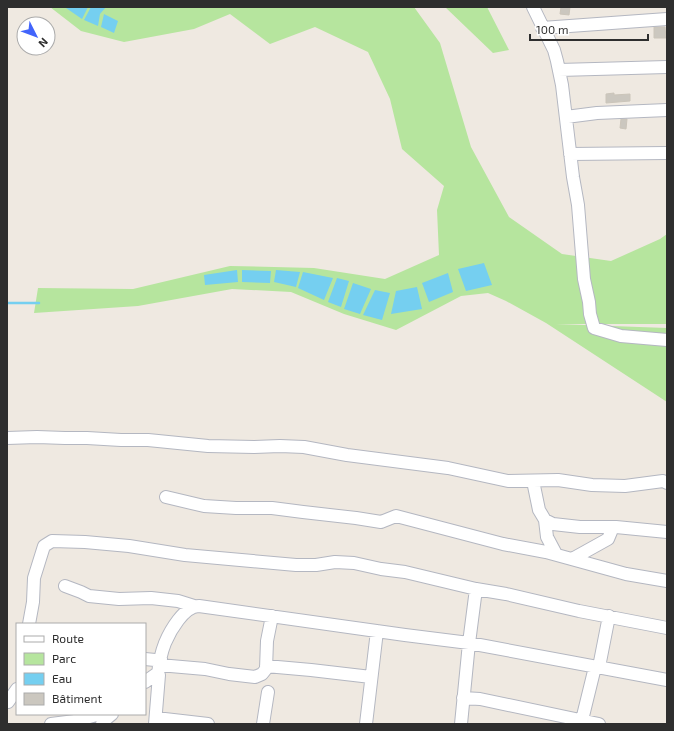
<svg xmlns="http://www.w3.org/2000/svg" width="674" height="731" font-family="'Exo 2',sans-serif">
	<rect width="100%" height="100%" fill="#efe9e1"/>
	<path fill="#b6e59e" d="M50 7H414L440 43 471 147 509 217 562 254 611 261 660 239 667 234V324H556L667 328V402L546 323 506 301 488 293 461 296 396 330 344 314 291 292 232 289 138 306 34 313 38 288 133 289 230 266 314 268 385 279 439 255 437 210 444 186 402 149 390 99 368 52 315 27 270 44 230 14 194 29 124 42 81 31Z
		M445 7H487L509 50 493 53Z"/>
	<path fill="#75cff0" d="M67 7H88L82 19 66 8Z
		M91 7H106L100 14 98 26 84 20Z
		M104 14 118 21 114 33 101 27Z
		M484 263 492 285 466 291 458 269Z
		M237 270 238 282 205 285 204 275Z
		M242 270 271 271 270 283 242 282Z
		M276 270 300 272 296 287 274 282Z
		M303 272 333 278 324 300 298 288Z
		M448 273 453 292 429 302 422 283Z
		M337 278 349 281 341 307 328 302Z
		M353 283 371 289 360 314 344 309Z
		M417 287 422 309 391 314 396 291Z
		M375 290 390 293 382 320 363 315Z"/>
	<g fill="none" stroke-linecap="round" stroke-linejoin="round">
		<path stroke="#75cff0" stroke-width="2.5" d="M7 303H39"/>
	</g>
	<path fill="#cbc7bf" stroke="#cbc5ba" d="M561 7H570L569 15 560 14Z
		M654 27H665L666 38H654Z
		M614 93V95L630 94V101L606 103V94Z
		M621 119H627L626 129 620 128Z"/>
	<g fill="none" stroke-linecap="round" stroke-linejoin="round">
		<defs>
			<path id="minor" d="M533 7 554 50 557 61 562 85 573 177 578 205 584 279 589 302 590 314 594 328 621 336 667 340
				M542 28 667 19
				M559 70 667 67
				M566 117 597 113 667 110
				M570 154 667 153
				M7 438 37 437 65 438H87L121 440H148L208 446 254 447 280 446 304 447 347 455 448 468 508 481 558 480 592 485 625 486 663 481 667 483
				M533 481 539 510 545 520 547 537 556 554
				M166 497 204 506 236 508H272L303 512 356 518 381 522 396 516 503 544 546 552 626 574 667 581
				M545 520 553 524 580 527H616L667 532
				M572 559 608 539 613 527
				M65 586 81 592 89 596 119 599 151 598 178 601 194 606
				M29 624 33 602 34 578 44 546 52 541 85 542 129 546 185 555 296 565H316L335 562 354 563 381 569 405 572 476 589 506 594 579 611 667 628
				M145 659 155 660 161 659
				M159 665 205 669 229 674 255 677 262 674 266 669 267 641 272 616
				M266 666 311 670 371 677
				M599 667 609 616
				M158 674C159 664 161 653 165 643 170 631 184 606 199 606L405 635 469 643 667 680
				M145 682 155 675 158 674 159 675 155 724
				M463 698 480 699 599 724
				M8 702 17 689
				M156 718 208 724
				M582 720 595 667
				M51 724 75 721 100 714
				M102 724 106 719 112 714
				M263 724 268 692
				M366 724 377 631
				M461 724 469 643 476 589"/>
		</defs>
		<use href="#minor" stroke="#b4b7c1" stroke-width="14"/>
		<use href="#minor" stroke="#fff" stroke-width="12"/>
	</g>
	<rect width="674" height="731" fill="none" stroke="#2e2e2e" stroke-width="16"/>
	<rect x="16" y="623" width="130" height="92" fill="#ffffff" stroke="#ababab"/>
	<rect x="24" y="636" width="20" height="6" fill="#ffffff" stroke="#ababab"/>
	<text x="52" y="643" font-size="12" fill="#2e2e2e">Route</text>
	<rect x="24" y="653" width="20" height="12" fill="#b6e59e" stroke="#ababab"/>
	<text x="52" y="663" font-size="12" fill="#2e2e2e">Parc</text>
	<rect x="24" y="673" width="20" height="12" fill="#75cff0" stroke="#ababab"/>
	<text x="52" y="683" font-size="12" fill="#2e2e2e">Eau</text>
	<rect x="24" y="693" width="20" height="12" fill="#cbc7bf" stroke="#ababab"/>
	<text x="52" y="703" font-size="12" fill="#2e2e2e">Bâtiment</text>
	<g transform="translate(36 36) rotate(132)"><circle r="19" fill="#ffffff" stroke="#ababab"/>
	<path d="M0-3L7 15L0 10L-7 15Z" fill="#4264fb"/>
	<text y="-6" font-size="11" font-weight="bold" text-anchor="middle" fill="#2e2e2e">N</text>
	</g>
	<path d="M530 34v6h118v-6" fill="none" stroke="#2e2e2e" stroke-width="2"/>
	<text x="536" y="34" font-size="12" fill="#2e2e2e" stroke="#ffffff" stroke-width="3" paint-order="stroke">100 m</text>
</svg>
